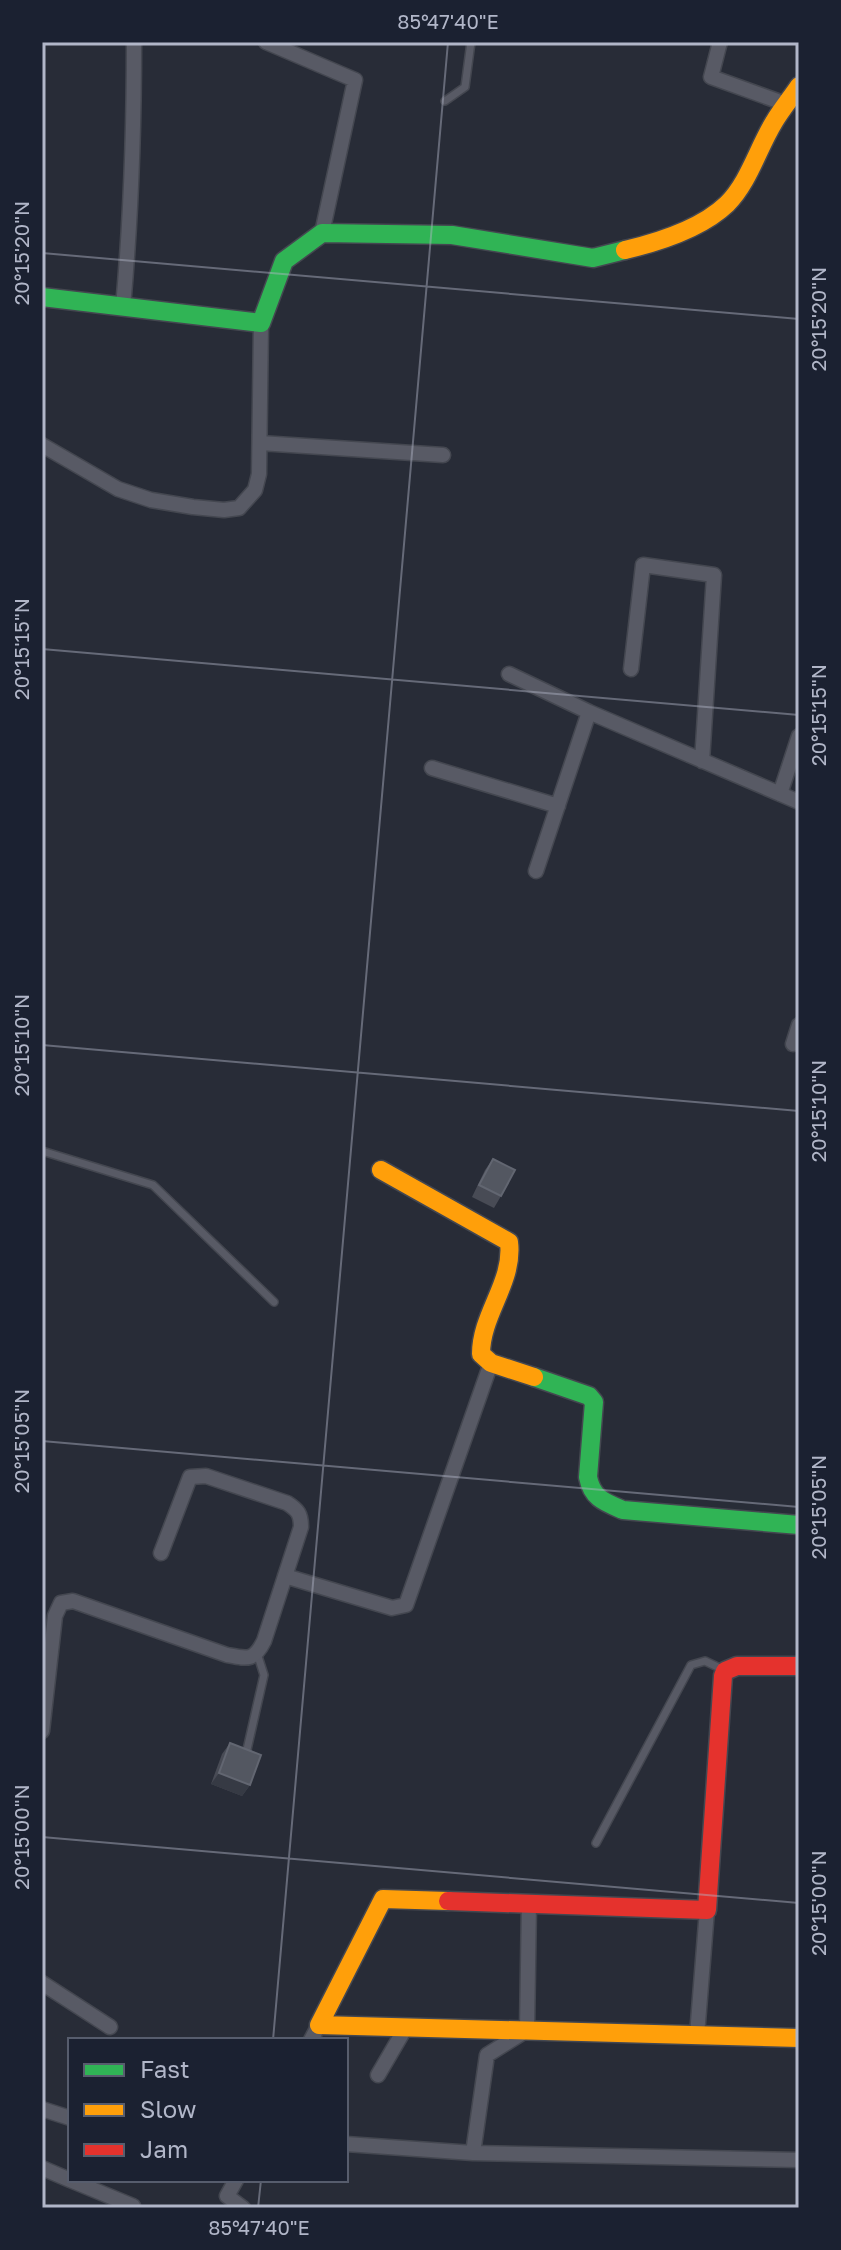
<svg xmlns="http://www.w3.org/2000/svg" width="841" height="2250" font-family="'Golos Text',sans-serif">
	<rect width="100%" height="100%" fill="#282c37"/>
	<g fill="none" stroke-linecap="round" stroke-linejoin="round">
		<defs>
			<path id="lane" d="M445 101 465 87 471 42
				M42 1151 153 1185 274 1302
				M246 1754 264 1675 257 1653
				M596 1843 691 1665 705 1661 724 1670"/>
			<path id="street" d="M266 42 355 80 322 233
				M720 42 711 77 786 104
				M123 307C131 218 134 131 134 42
				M260 443 443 455
				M42 445 118 489 151 500 193 507 224 510 239 508 255 490 259 474 261 323
				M631 669 643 565 714 575 702 761
				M509 674 589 712
				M432 768 558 806
				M780 794 799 736
				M536 871 589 712 799 802
				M793 1044 799 1025
				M285 1576 392 1608 406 1605 491 1363
				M42 1731 55 1616 61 1603 73 1601 227 1655C248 1659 254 1661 264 1641L301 1527C301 1514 298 1510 287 1503L206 1476 190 1477 161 1553
				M529 1903 527 2030 487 2055 473 2153 799 2160
				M42 1983 110 2027
				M697 2035 707 1910
				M311 2040 319 2025
				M378 2075 406 2027
				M42 2109 70 2118
				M346 2144 473 2153
				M42 2168 70 2180
				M70 2180 133 2206 132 2208
				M236 2180 227 2196 243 2208"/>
			<path id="fast" d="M42 297 261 323 284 261 322 233 452 235 593 258 625 250
				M534 1377 589 1396 594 1402 588 1477C592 1498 604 1502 623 1510L799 1525"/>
			<path id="slow" d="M625 250C659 242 701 229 727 204 749 182 758 148 774 122 781 110 791 98 799 86
				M381 1170 509 1242C514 1282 481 1314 481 1354L491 1363 534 1377
				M448 1901 383 1899 319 2025 799 2038"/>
			<path id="jam" d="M448 1901 707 1910 723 1676 725 1671 737 1666H799"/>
		</defs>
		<use href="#lane" stroke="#444750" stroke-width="10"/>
		<use href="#street" stroke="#444750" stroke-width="17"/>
		<use href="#fast" stroke="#444750" stroke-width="21"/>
		<use href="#slow" stroke="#444750" stroke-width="21"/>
		<use href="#jam" stroke="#444750" stroke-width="21"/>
		<use href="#lane" stroke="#585a65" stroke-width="7"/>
		<use href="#street" stroke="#585a65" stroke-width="14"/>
		<use href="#fast" stroke="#30b455" stroke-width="18"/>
		<use href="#slow" stroke="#ff9f0a" stroke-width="18"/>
		<use href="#jam" stroke="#e5322d" stroke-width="18"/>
	</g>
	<path fill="#484b55" d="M493 1159 501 1196 494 1208 472 1197 485 1170Z
		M230 1743 250 1785 242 1796 211 1784 222 1754Z"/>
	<path fill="#363a44" d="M219 1773 250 1785 242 1796 211 1784Z"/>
	<path fill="#535761" stroke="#626671" stroke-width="2" d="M493 1159 515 1170 501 1196 479 1185Z
		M230 1743 261 1755 250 1785 219 1773Z"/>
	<path fill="none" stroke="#b1b6c8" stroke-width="2" stroke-opacity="0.45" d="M42 253 799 319M42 649 799 715M42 1045 799 1111M42 1441 799 1507M42 1837 799 1903M273 2040 448 42M258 2208 261 2180"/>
	<rect width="841" height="2250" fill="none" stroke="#1b2131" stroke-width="88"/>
	<rect x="68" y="2038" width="280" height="144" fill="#1b2131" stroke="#575d6d" stroke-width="2"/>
	<rect x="84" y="2064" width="40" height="12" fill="#30b455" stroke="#575d6d" stroke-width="2"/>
	<text x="140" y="2078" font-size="24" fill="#b1b6c8">Fast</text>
	<rect x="84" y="2104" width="40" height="12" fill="#ff9f0a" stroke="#575d6d" stroke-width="2"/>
	<text x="140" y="2118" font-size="24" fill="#b1b6c8">Slow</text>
	<rect x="84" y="2144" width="40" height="12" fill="#e5322d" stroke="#575d6d" stroke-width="2"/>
	<text x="140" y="2158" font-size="24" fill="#b1b6c8">Jam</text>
	<rect x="44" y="44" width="753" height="2162" fill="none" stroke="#b1b6c8" stroke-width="3"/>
	<g font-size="20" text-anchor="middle" fill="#b1b6c8">
		<text x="448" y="29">85°47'40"E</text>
		<text transform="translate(22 253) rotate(-90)" y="7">20°15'20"N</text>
		<text transform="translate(819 319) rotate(-90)" y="7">20°15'20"N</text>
		<text transform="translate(22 649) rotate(-90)" y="7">20°15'15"N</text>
		<text transform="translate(819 715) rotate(-90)" y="7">20°15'15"N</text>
		<text transform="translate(22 1045) rotate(-90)" y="7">20°15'10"N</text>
		<text transform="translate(819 1111) rotate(-90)" y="7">20°15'10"N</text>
		<text transform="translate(22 1441) rotate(-90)" y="7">20°15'05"N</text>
		<text transform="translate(819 1507) rotate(-90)" y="7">20°15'05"N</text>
		<text transform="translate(22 1837) rotate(-90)" y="7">20°15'00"N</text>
		<text transform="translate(819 1903) rotate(-90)" y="7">20°15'00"N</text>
		<text x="259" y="2235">85°47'40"E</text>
	</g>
</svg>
